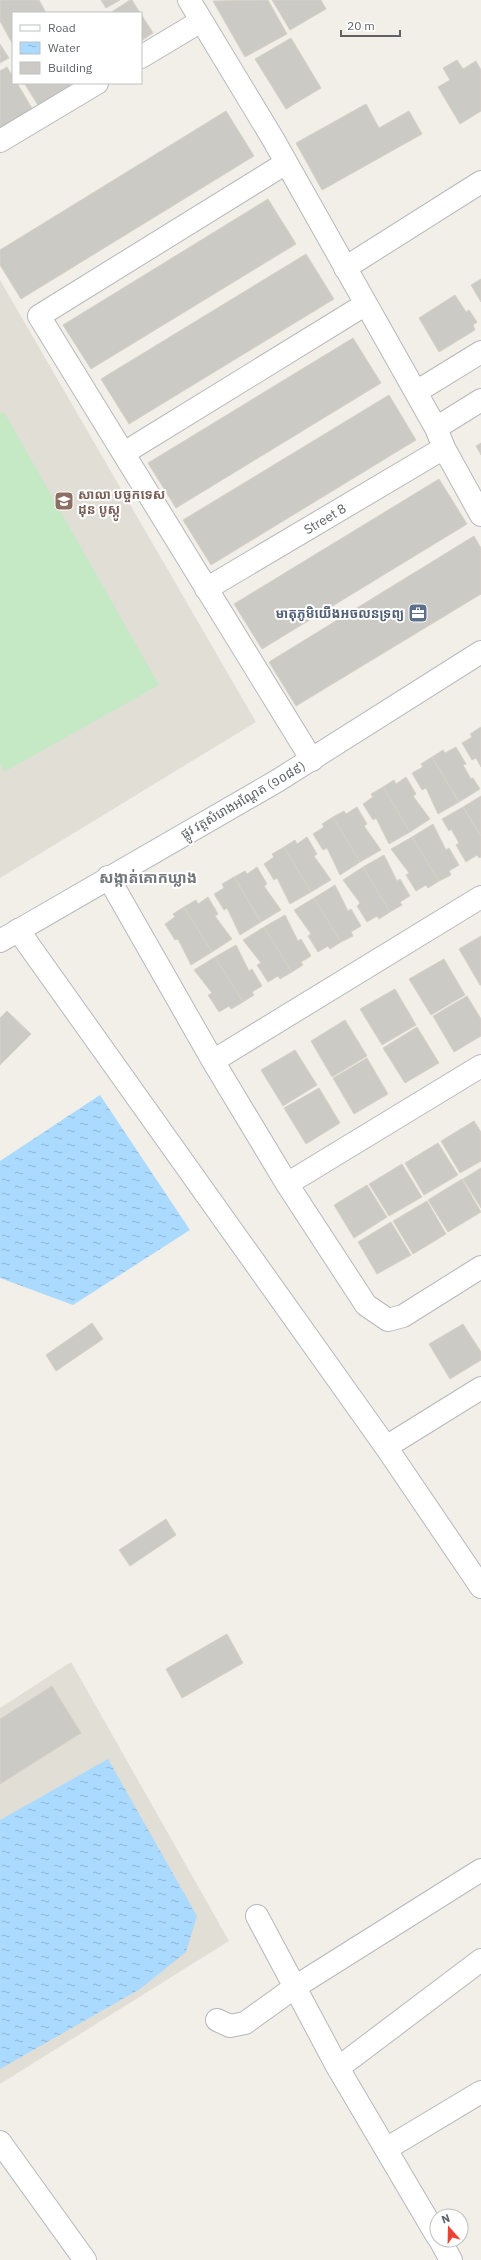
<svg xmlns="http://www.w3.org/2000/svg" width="481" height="2260" font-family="'IBM Plex Sans','Noto Sans Khmer',sans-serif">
	<defs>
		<pattern id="water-ripples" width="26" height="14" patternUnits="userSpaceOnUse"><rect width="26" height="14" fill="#aadaff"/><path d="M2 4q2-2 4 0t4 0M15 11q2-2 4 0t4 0" fill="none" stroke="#8eb4d2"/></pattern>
	</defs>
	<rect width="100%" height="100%" fill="#f1efe8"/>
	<path fill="#e1ded6" d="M0 280 256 722 0 878Z
		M71 1662 229 1941 0 2084V1708Z"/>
	<path fill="#c5e8c5" d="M4 412 159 685 4 772 0 764V414Z"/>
	<path fill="url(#water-ripples)" d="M100 1095 190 1230 73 1305 0 1278V1161Z
		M108 1759 197 1916 186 1952 140 1989 0 2069V1820Z"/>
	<path fill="#cccac5" stroke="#d6d1c6" d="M0 0H39L46 13H13V45L0 21Z
		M101 0H120L106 8Z
		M130 0H132L140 13H110Z
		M268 0 287 34 245 57 213 1Z
		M272 0H321L326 9 290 30Z
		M141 14 153 33 141 41Z
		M291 38 321 88 286 109 255 59Z
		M0 44 9 58 0 63Z
		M457 60 463 69 476 61 481 70V111L460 124 438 87 450 80 443 68Z
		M7 67 13 77V83H17L33 110 0 130V71Z
		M24 83H69L71 86 38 105Z
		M366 104 379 128 409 111 422 134 322 190 296 143Z
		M226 111 254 156 21 299 0 265V250Z
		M268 199 296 244 91 369 63 325Z
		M306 254 334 299 129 424 101 379Z
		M481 279V302L471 285Z
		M455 295 466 312 469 310 477 322 473 325 475 330 439 352 419 318Z
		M353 338 381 383 176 508 148 463Z
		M389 395 416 440 211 565 183 520Z
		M481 443V455L476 446Z
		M439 479 467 524 262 649 234 604Z
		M474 536 481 548V594L296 706 269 662Z
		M481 727V767L476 758 472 760 462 743 472 737 470 734Z
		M456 747 466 764 463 765 471 779 473 778 480 789 459 802 432 757 443 750 445 753Z
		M432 757 459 802 438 814 426 788 422 790 412 773 423 767 421 764Z
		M406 777 416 794 413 796 430 819 410 832 383 787 394 780 396 784Z
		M383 787 410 832 389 844 376 818 373 820 363 804 373 797 371 794Z
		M481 796V836L463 807Z
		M357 807 367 824 364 826 381 850 360 862 333 817 344 811 346 814Z
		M463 807 481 836V857L479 858 477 855 466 862 456 845 459 843 451 829 449 831 442 819Z
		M333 817 360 862 340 875 327 848 323 850 313 834 324 827 322 824Z
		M433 824 446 850 449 848 459 865 449 871 451 875 439 881 412 837Z
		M307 837 317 854 314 856 331 880 311 892 284 847 295 840 297 844Z
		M412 837 439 881 428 888 426 885 416 891 406 875 409 873 391 849Z
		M284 847 311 892 290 904 277 878 274 880 264 864 274 857 272 854Z
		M384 855 397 881 400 879 410 896 400 902 402 905 390 912 363 867Z
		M257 867 267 884 264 886 281 910 261 922 234 877 245 871 247 874Z
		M363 867 390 912 379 919 377 916 367 922 357 906 360 903 343 880Z
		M234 877 261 922 240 935 227 908 224 910 214 894 224 888 222 884Z
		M335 885 348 911 351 909 361 926 351 932 353 936 341 942 314 898Z
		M208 897 218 914 215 916 232 939 212 952 184 907 196 900 198 904Z
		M314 898 341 942 330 949 328 946 318 952 308 936 311 934 294 910Z
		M184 907 212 952 191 965 178 939 175 940 165 924 175 917 173 914Z
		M285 915 298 941 301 939 311 956 301 962 303 965 292 972 264 927Z
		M264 927 292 972 280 979 278 976 268 982 257 965 261 963 243 940Z
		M481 936V985H480L459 949Z
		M236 945 249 971 252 969 262 986 252 992 254 995 243 1002 215 957Z
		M215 957 243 1002 231 1009 229 1006 219 1012 208 995 212 993 194 970Z
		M444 959 465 995 431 1015 409 979Z
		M395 989 416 1025 382 1045 360 1009Z
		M467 996 481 1019V1036L454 1052 433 1016Z
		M7 1011 31 1034 0 1065V1018Z
		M345 1020 367 1056 332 1077 311 1041Z
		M417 1027 439 1063 405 1083 383 1048Z
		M295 1050 317 1085 283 1106 261 1070Z
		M367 1058 388 1094 354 1114 333 1078Z
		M319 1088 340 1123 306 1144 284 1108Z
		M474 1121 481 1132V1161L460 1173 441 1141Z
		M438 1143 458 1175 424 1195 405 1163Z
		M402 1164 422 1197 389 1216 369 1184Z
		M481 1168V1208L463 1179Z
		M462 1179 481 1212 448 1232 428 1200Z
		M367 1185 387 1217 354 1238 334 1205Z
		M427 1201 446 1234 413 1254 393 1221Z
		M391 1222 411 1255 377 1274 358 1242Z
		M92 1323 103 1339 56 1371 46 1355Z
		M463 1324 481 1352V1360L450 1379 429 1344Z
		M166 1519 176 1535 130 1566 119 1550Z
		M227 1634 243 1663 182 1698 166 1669Z
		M52 1686 81 1733 0 1784V1719Z"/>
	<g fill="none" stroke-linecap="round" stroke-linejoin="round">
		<defs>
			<path id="minor" d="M189 0 273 139 436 428 444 448 481 515
				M141 57 201 21
				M0 141 97 83
				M286 163 39 316 312 760
				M345 268 481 182
				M416 392 481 352
				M436 428 481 400
				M124 453 366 304
				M206 589 444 448
				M108 877 213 1061 287 1184 366 1305 388 1320 403 1316 481 1267
				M18 930 386 1447 481 1587
				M213 1061 481 897
				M287 1184 481 1066
				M386 1447 481 1388
				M257 1916 338 2068 437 2236
				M217 2020 230 2026 245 2023 295 1987 481 1870
				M338 2068 481 1960
				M0 2142 85 2260
				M386 2149 481 2092
				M440 2240 451 2260"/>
			<path id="secondary" d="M0 941 277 781 481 652"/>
		</defs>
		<use href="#minor" stroke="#b5b8bc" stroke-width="24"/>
		<use href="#secondary" stroke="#b6babf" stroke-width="24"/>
		<use href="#minor" stroke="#fff" stroke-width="22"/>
		<use href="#secondary" stroke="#fff" stroke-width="22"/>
	</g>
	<defs>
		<symbol id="school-square" viewBox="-11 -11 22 22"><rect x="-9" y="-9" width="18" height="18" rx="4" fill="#8d6e63" stroke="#fff"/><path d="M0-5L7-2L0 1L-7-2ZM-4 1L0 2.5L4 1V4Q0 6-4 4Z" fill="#fff"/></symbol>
		<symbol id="office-square" viewBox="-11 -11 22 22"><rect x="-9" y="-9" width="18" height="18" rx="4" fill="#5c6f8a" stroke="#fff"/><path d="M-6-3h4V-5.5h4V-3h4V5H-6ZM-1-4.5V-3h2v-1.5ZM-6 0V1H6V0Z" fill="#fff"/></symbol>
	</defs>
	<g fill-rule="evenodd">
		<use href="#school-square" x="53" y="490" width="22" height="22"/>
		<use href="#office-square" x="407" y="602" width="22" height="22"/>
	</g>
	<g text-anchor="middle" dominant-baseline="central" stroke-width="4" stroke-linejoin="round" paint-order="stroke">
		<g font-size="13" font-weight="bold" fill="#785e54" stroke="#fff" text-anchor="start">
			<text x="78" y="494">សាលា បច្ចកទេស<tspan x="78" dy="15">ដុន បូស្កូ</tspan></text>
		</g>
		<g font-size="13" fill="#5f6368" stroke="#fff">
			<text transform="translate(325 519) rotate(-31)">Street 8</text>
			<text transform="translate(243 800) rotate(-30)">ផ្លូវ វត្តសំរោងអណ្ដែត (១០៨៩)</text>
		</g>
		<g font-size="13" font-weight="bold" fill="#4e5e75" stroke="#fff" text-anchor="end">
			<text x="404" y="613">មាតុភូមិយើងអចលនទ្រព្យ</text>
		</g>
		<g font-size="15" font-weight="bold" fill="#70757a" stroke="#fff">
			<text x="148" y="877">សង្កាត់គោកឃ្លាង</text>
		</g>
	</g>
	<rect x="12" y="12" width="130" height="72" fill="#ffffff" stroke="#bfc1c3"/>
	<rect x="20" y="25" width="20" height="6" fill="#ffffff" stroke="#bfc1c3"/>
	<text x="48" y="32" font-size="12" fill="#5f6368">Road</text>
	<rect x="20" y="42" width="20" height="12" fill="url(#water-ripples)" stroke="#bfc1c3"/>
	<text x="48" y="52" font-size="12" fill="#5f6368">Water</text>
	<rect x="20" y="62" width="20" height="12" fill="#cccac5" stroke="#bfc1c3"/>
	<text x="48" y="72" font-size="12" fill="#5f6368">Building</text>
	<g transform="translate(449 2228) rotate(340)"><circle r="19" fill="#ffffff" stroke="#bfc1c3"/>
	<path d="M0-3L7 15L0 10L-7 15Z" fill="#ea4335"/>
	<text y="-6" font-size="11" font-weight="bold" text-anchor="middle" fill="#5f6368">N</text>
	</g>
	<path d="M341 30v6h59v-6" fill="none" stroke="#5f6368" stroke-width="2"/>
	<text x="347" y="30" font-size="12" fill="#5f6368" stroke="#ffffff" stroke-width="3" paint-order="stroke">20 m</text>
</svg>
